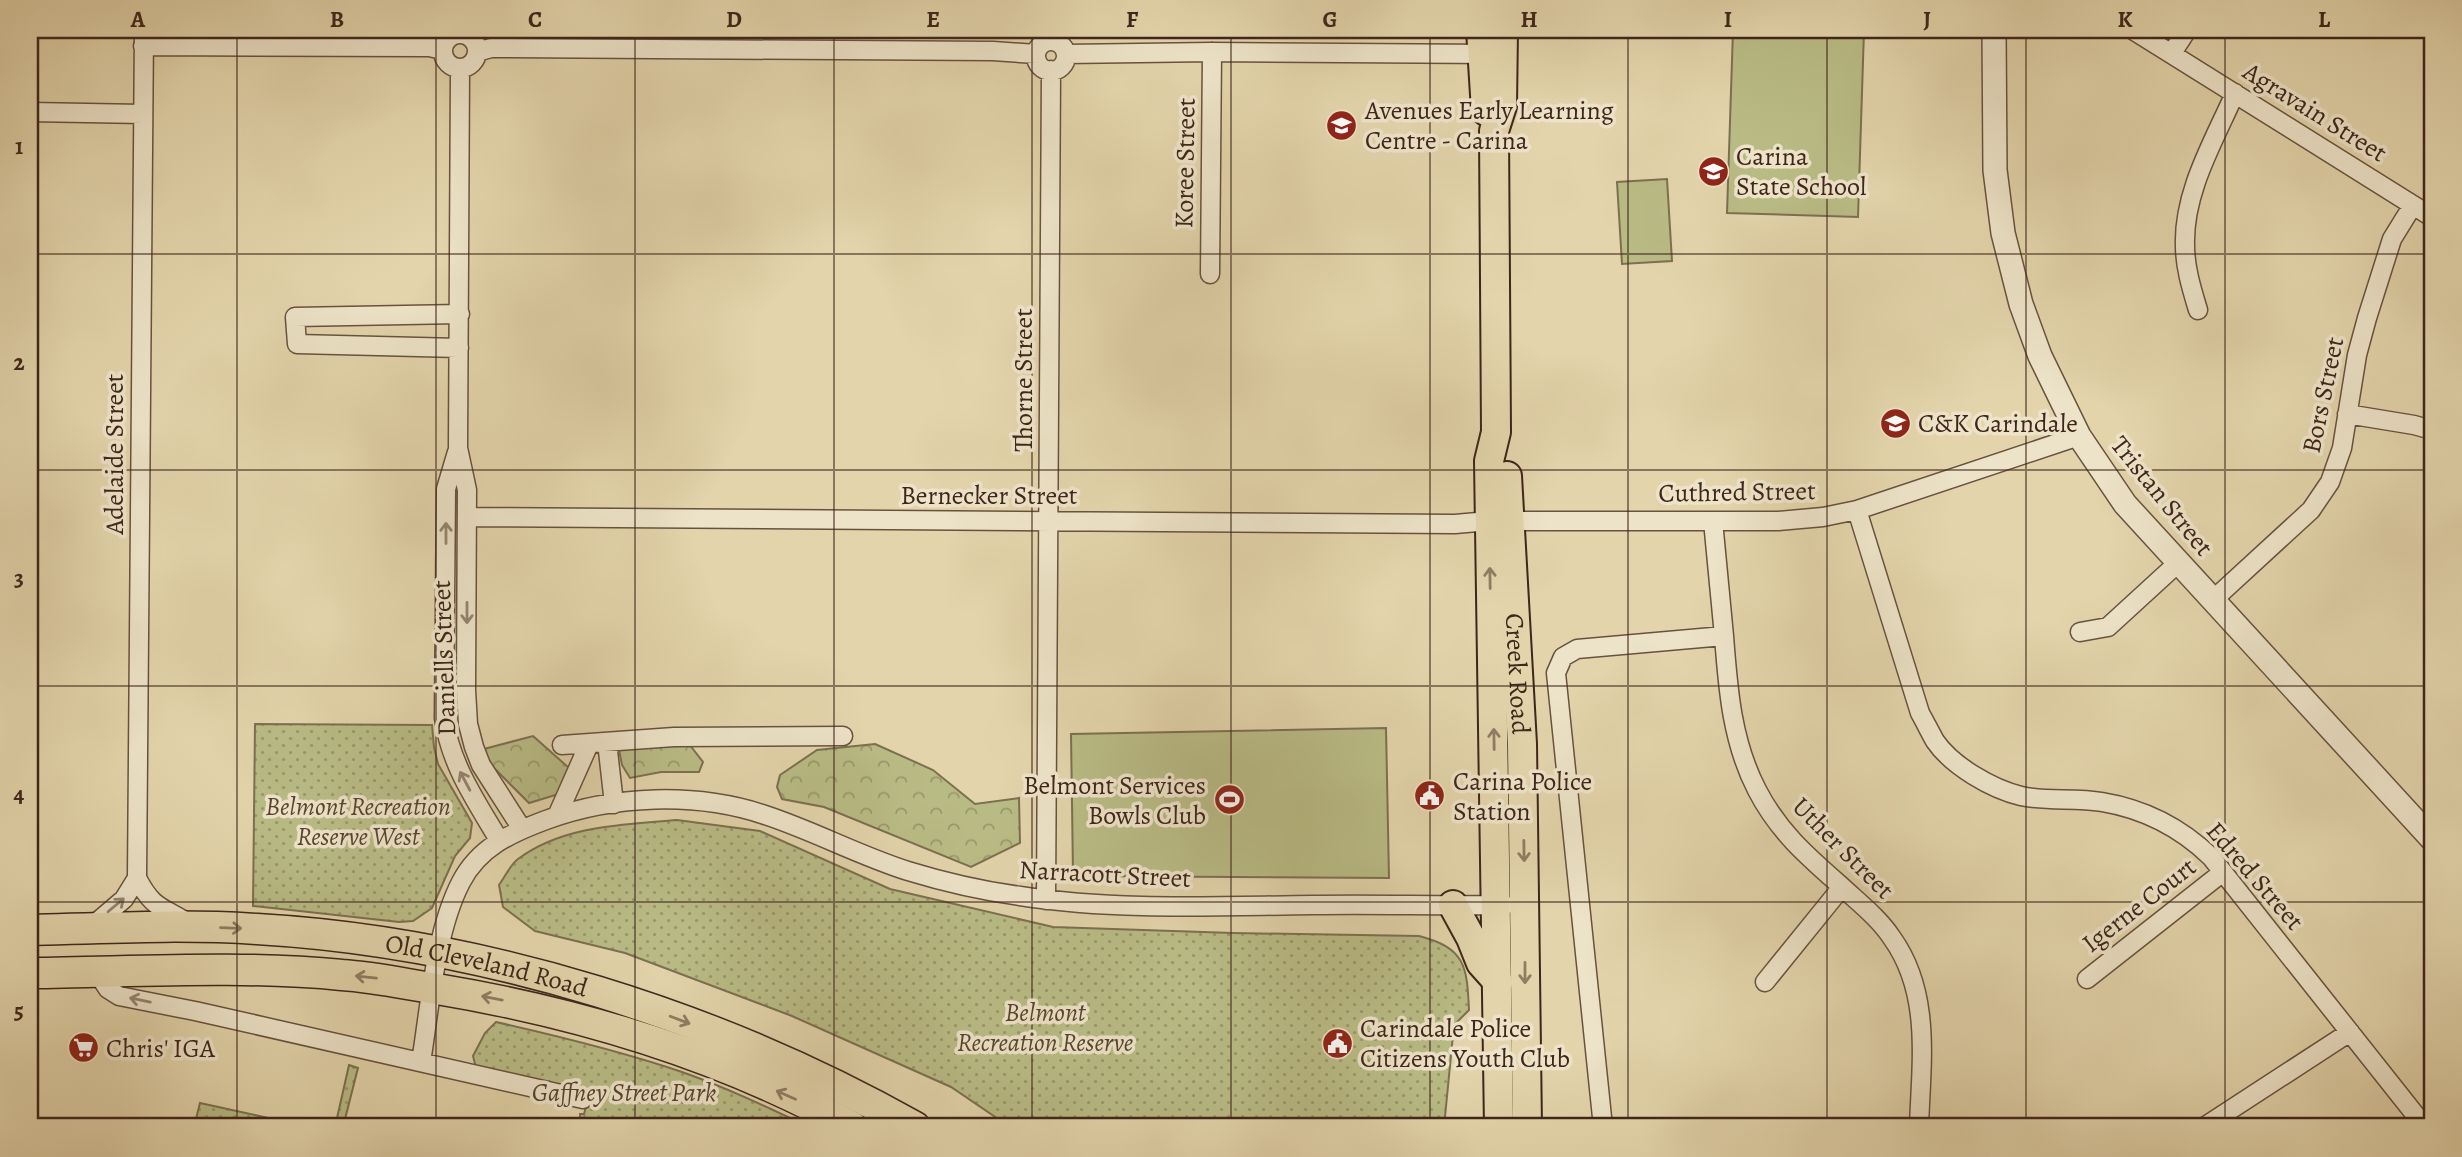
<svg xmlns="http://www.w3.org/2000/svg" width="2462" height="1157" font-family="Alegreya,serif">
	<defs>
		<pattern id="forest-crowns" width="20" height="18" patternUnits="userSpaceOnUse" patternTransform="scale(1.75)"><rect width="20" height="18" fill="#b9bb85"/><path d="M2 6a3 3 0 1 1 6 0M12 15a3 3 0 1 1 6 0" fill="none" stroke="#98986c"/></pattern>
		<pattern id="park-dots" width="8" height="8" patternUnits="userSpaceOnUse" patternTransform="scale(1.75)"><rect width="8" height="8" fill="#b9bb85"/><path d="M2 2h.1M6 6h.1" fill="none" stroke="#98986c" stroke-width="1.8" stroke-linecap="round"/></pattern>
	</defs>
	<rect width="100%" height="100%" fill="#e3d4ab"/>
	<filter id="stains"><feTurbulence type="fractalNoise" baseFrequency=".00286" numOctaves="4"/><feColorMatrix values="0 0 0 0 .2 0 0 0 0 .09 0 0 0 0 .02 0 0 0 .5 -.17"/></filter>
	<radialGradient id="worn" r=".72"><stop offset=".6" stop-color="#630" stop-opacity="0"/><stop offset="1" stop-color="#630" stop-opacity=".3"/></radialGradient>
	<path fill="url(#forest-crowns)" stroke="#7c7050" stroke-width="2" d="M533 736 569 768 562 793 529 803 490 764 484 749Z
		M689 744 703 762 699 772H661L630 778 622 765 619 750Z
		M875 744 933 770 975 804 1019 798 1020 843 971 867 824 807 782 799 777 787 780 775 817 750Z"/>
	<path fill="url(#park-dots)" stroke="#7c7050" stroke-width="2" d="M255 724 432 725 434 747 438 764 472 823 470 838 455 856 432 908 413 921 399 922 253 906Z
		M677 820 760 831 890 889 1053 927 1233 933 1419 936C1465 948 1467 965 1469 1010L1454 1025 1444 1127H1010L951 1087 792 1016 625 953 535 931 503 907 499 885C505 877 510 865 518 859 564 825 623 825 677 820Z
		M496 1022C558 1036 621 1051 682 1072 725 1087 767 1107 809 1127H581L580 1114H584L589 1096 476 1068 473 1056 485 1033Z
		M349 1065 358 1068 343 1127H335Z
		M200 1103 309 1127H194Z"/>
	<path fill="#b9bb85" stroke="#7c7050" stroke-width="2" d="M1733 30H1864L1858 217 1727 213Z
		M1667 179 1672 261 1622 264 1617 182Z
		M1386 728 1389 878 1080 876 1073 873 1071 734Z"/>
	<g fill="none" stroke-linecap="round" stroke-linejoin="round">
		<defs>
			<path id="minor" d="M144 30 137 878C153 909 161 906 188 923
				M2133 30 2432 217
				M443 51a17 17 0 1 1 34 0a17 17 0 1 1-34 0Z
				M1036 56a15 15 0 1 1 30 0a15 15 0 1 1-30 0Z
				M143 46 429 47 443 50
				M477 52 491 48 993 51 1036 54
				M2172 53 2187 30
				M1066 54 1212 52 1492 54
				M460 68 458 448 467 490 466 690 468 724 474 747 481 765 522 829
				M30 112 143 114
				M1210 274 1212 52
				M2198 310C2192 290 2185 268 2185 246 2183 192 2214 141 2235 93
				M459 348 297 344 295 317 460 314
				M2347 414 2414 425 2432 430
				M457 452 446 489 444 718C450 764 476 801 499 840
				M1857 510 1920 713C1925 722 1930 732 1935 741 1952 766 1992 789 2021 796 2047 802 2075 797 2102 802 2144 809 2181 828 2211 857L2425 1127
				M468 517 1455 524 1489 521H1778L1823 517 1857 510 2079 436
				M1713 521C1717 559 1720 598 1724 636 1728 690 1732 742 1757 790 1778 831 1807 856 1840 885 1858 902 1878 917 1892 938 1932 994 1921 1063 1919 1127
				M2213 600 2311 510 2330 482 2342 448 2357 355 2367 318 2392 239 2413 205
				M2080 632 2108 627 2179 562
				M607 742 614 804
				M562 745 674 737 843 736
				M557 816 589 744
				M1046 900 1051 70
				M90 928 124 899 137 878
				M97 972 108 989 119 996 195 1011 583 1099
				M2087 979 2223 872
				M1765 982 1842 887
				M421 1062C430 1007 435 932 461 882 479 847 511 833 546 820 614 795 696 792 765 815 814 831 860 856 908 871 944 882 983 891 1020 896 1117 911 1216 906 1313 905 1377 904 1441 906 1505 905
				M1603 1127 1556 673 1563 657 1577 649 1724 636
				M2204 1127 2350 1032"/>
			<path id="tertiary" d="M1994 30 1995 170 2003 233 2021 304 2040 356 2079 436 2125 504 2432 839"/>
			<g id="primary">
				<path d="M1481 30 1486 111"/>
				<path id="s1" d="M1507 476 1522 744 1527 1127"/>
				<path d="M1453 905 1471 938 1481 963 1498 982"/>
				<path d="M1499 1127 1489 461 1496 432 1494 131 1502 106 1503 30"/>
			</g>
			<g id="trunk">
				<path id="s2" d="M30 930C105 928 181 924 257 929 483 942 718 1016 915 1127"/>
				<path d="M30 973C134 972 239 965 342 975 374 977 405 984 437 989 581 1013 723 1056 852 1127"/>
			</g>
		</defs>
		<use href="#minor" stroke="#68523f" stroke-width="21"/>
		<use href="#tertiary" stroke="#68523f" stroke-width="26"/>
		<use href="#primary" stroke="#3f261b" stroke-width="32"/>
		<use href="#trunk" stroke="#3f261b" stroke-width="33"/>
		<use href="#minor" stroke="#ede3c8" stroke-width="18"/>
		<use href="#tertiary" stroke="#ede3c8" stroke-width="23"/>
		<use href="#primary" stroke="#e3d4ab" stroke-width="28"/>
		<use href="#trunk" stroke="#e3d4ab" stroke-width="30"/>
	</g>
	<defs><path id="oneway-shaft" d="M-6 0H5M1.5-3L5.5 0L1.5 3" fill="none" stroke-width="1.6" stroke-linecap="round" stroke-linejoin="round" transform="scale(1.75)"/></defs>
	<g stroke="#968472">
		<use href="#oneway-shaft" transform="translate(446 533) rotate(-90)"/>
		<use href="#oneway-shaft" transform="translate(467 613) rotate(90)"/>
		<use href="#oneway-shaft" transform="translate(465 781) rotate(-118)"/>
		<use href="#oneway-shaft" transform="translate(116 905) rotate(-40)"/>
		<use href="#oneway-shaft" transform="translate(140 1000) rotate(-168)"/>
	</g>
	<g stroke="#917d63">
		<use href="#oneway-shaft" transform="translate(1490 578) rotate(-91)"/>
		<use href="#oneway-shaft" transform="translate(1494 739) rotate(-91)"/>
		<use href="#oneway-shaft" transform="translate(1524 851) rotate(89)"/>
		<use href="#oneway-shaft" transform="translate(231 928) rotate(2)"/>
		<use href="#oneway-shaft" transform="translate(1525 973) rotate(90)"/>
		<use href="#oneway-shaft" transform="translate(366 977) rotate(-174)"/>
		<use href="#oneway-shaft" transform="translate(492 998) rotate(-169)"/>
		<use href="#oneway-shaft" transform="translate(680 1020) rotate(21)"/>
		<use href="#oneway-shaft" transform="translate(786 1095) rotate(-156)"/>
	</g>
	<path fill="none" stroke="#3f261b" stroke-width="2" stroke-opacity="0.55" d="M237 30V1127M436 30V1127M635 30V1127M834 30V1127M1032 30V1127M1231 30V1127M1430 30V1127M1628 30V1127M1827 30V1127M2026 30V1127M2225 30V1127M30 254H2432M30 470H2432M30 686H2432M30 902H2432"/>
	<defs>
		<symbol id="school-disc" viewBox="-11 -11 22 22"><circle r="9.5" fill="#8f2418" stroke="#ede3c8"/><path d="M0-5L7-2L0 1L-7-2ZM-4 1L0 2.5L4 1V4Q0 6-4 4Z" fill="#fff"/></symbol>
		<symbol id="civic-disc" viewBox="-11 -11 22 22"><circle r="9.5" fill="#8f2418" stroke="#ede3c8"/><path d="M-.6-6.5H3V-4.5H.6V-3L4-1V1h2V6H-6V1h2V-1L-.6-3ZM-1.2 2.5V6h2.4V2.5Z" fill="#fff"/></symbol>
		<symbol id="stadium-disc" viewBox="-11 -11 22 22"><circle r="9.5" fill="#8f2418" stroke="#ede3c8"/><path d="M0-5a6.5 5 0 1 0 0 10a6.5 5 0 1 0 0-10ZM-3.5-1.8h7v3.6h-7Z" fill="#fff"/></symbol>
		<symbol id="supermarket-disc" viewBox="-11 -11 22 22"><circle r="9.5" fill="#8f2418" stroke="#ede3c8"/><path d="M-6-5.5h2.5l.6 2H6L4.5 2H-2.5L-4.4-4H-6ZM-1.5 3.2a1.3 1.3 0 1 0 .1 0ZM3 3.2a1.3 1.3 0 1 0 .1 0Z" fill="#fff"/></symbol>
	</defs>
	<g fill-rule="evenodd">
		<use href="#school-disc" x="1324" y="108" width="35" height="35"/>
		<use href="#school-disc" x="1696" y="154" width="35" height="35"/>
		<use href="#school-disc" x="1878" y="406" width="35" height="35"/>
		<use href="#civic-disc" x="1412" y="778" width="35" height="35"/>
		<use href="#stadium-disc" x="1212" y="782" width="35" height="35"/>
		<use href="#civic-disc" x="1320" y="1026" width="35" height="35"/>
		<use href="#supermarket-disc" x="66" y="1030" width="35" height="35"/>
	</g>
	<g text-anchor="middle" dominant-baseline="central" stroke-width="7" stroke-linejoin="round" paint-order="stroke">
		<g font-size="26" fill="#3f261b" stroke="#ede3c8" text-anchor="start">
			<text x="1365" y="110">Avenues Early Learning<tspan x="1365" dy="30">Centre - Carina</tspan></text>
			<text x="1736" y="156">Carina<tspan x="1736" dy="30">State School</tspan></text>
			<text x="1918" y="423">C&amp;K Carindale</text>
			<text x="1453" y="781">Carina Police<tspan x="1453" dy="30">Station</tspan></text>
			<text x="1206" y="785" text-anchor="end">Belmont Services<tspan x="1206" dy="30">Bowls Club</tspan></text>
			<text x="1360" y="1028">Carindale Police<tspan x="1360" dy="30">Citizens Youth Club</tspan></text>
			<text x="106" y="1048">Chris' IGA</text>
		</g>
		<g font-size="26" fill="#3f261b" stroke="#ede3c8">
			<text transform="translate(2315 112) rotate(32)">Agravain Street</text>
			<text transform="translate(1185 163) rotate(-89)">Koree Street</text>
			<text transform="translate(1023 380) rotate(-90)">Thorne Street</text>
			<text transform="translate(2323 395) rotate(-78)">Bors Street</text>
			<text transform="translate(114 454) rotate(-90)">Adelaide Street</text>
			<text transform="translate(1737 492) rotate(-1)">Cuthred Street</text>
			<text x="989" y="495">Bernecker Street</text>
			<text transform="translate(2162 496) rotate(51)">Tristan Street</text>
			<text transform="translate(444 658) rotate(-92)">Daniells Street</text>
			<text stroke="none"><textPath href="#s1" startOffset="198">Creek Road</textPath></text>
			<text transform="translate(1843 848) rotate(45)">Uther Street</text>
			<text transform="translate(1105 874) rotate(3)">Narracott Street</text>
			<text transform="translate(2255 876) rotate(49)">Edred Street</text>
			<text transform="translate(2139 905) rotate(-38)">Igerne Court</text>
			<text stroke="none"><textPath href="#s2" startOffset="460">Old Cleveland Road</textPath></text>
		</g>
		<g font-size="26" font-style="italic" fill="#574430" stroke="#ede3c8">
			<text x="358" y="806">Belmont Recreation<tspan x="358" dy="30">Reserve West</tspan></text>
			<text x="1045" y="1012">Belmont<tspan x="1045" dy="30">Recreation Reserve</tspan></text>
			<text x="624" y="1092">Gaffney Street Park</text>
		</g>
	</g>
	<rect width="2462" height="1157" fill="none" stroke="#e3d4ab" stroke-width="77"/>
	<rect x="38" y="38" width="2386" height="1080" fill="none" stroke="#3f261b" stroke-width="2.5"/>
	<g font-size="23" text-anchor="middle" font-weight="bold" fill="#3f261b">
		<text x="138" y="27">A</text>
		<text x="337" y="27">B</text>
		<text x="535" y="27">C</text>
		<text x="734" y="27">D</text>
		<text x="933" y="27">E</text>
		<text x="1132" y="27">F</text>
		<text x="1330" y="27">G</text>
		<text x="1529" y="27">H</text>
		<text x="1728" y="27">I</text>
		<text x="1927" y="27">J</text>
		<text x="2125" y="27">K</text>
		<text x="2324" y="27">L</text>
		<text x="19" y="154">1</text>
		<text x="19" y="370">2</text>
		<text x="19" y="586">3</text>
		<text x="19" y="802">4</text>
		<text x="19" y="1018">5</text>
	</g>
	<rect width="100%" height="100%" filter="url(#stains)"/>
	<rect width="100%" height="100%" fill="url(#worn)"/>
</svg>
